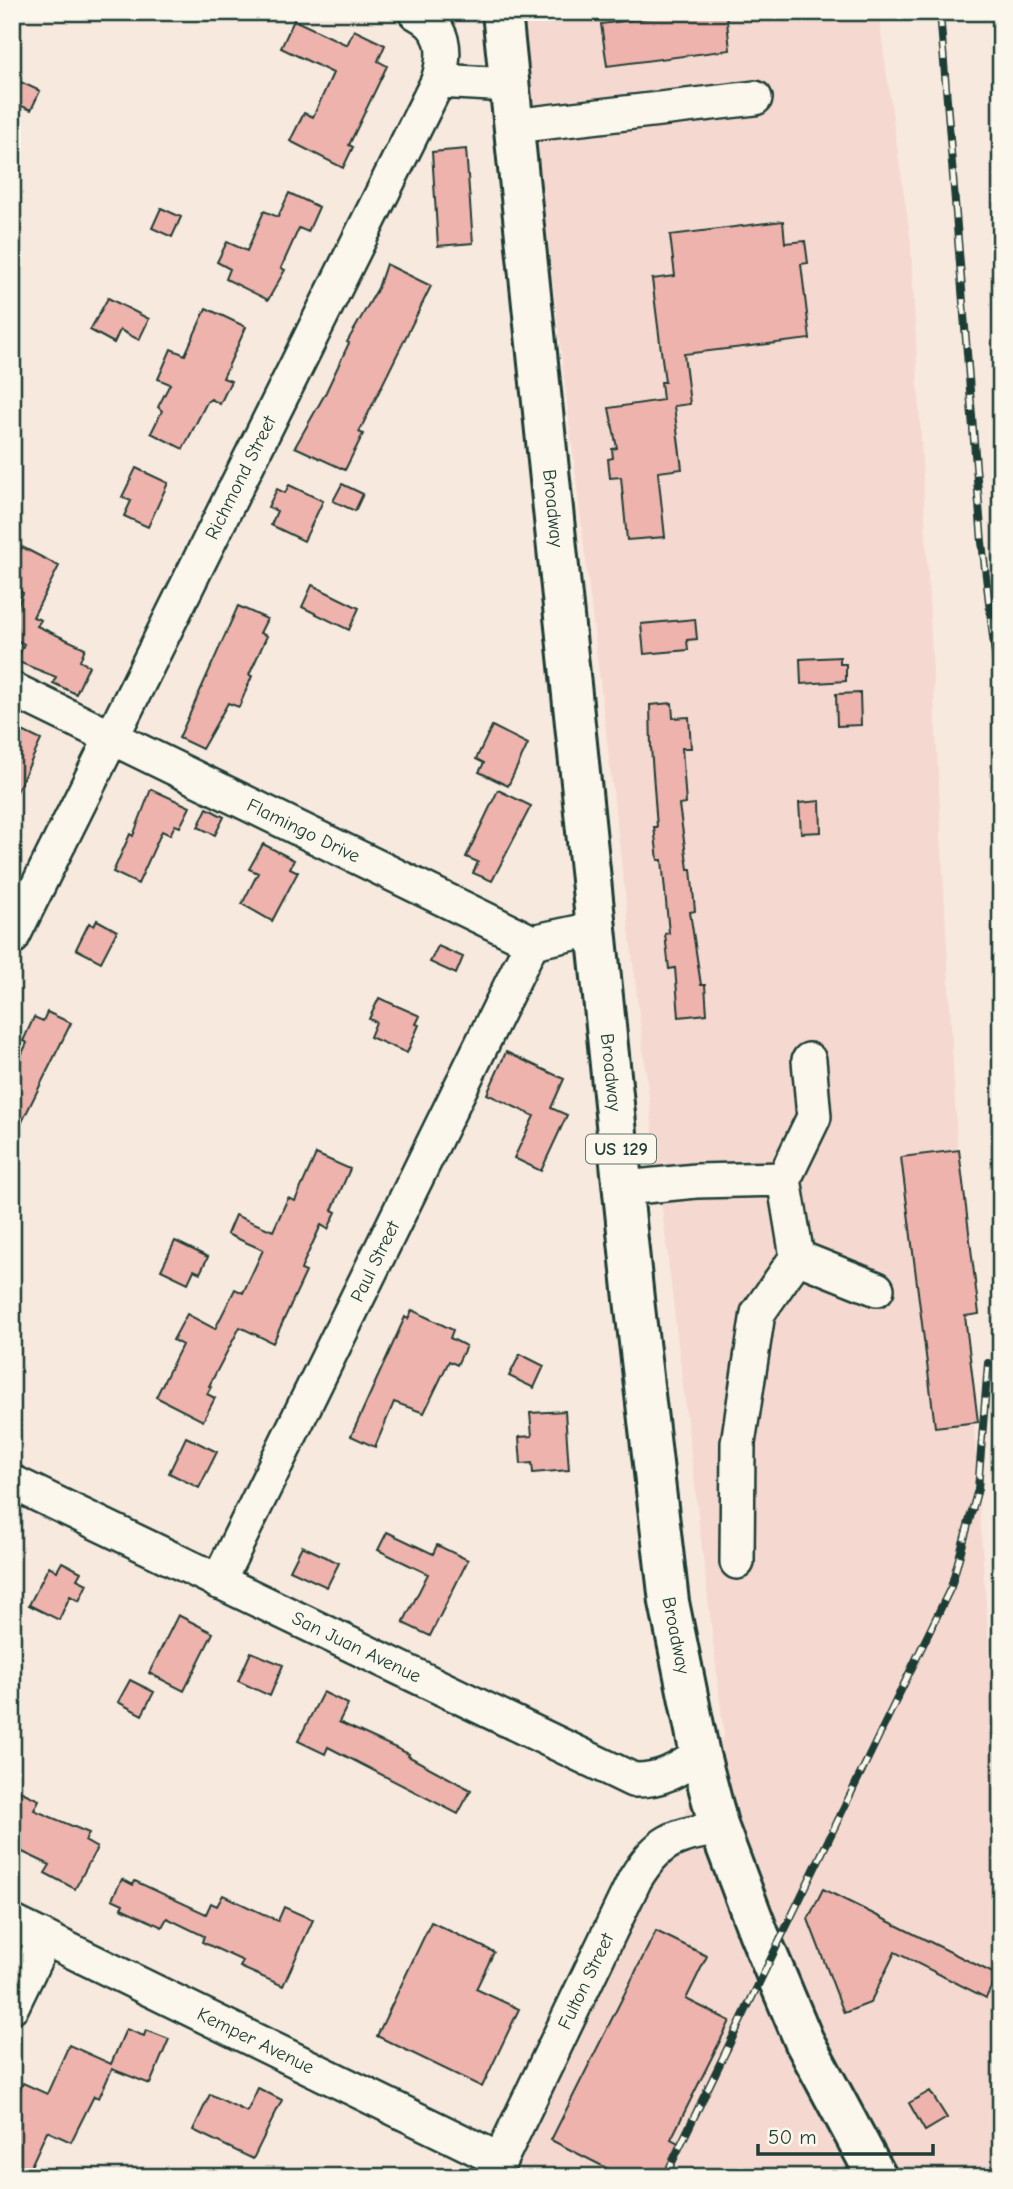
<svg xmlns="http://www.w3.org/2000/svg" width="1013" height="2189" font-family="'Comic Neue',sans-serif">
	<rect width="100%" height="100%" fill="#f8e9df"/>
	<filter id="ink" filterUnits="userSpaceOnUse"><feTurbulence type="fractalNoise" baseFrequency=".0143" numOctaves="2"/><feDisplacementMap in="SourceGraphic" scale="14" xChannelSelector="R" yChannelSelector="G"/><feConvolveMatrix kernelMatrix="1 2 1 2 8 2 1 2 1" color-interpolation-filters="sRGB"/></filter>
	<g filter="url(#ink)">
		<path fill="#f5d9d0" d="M521 12H878L911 243 964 1278 1001 1825V2177H503L724 1735Z"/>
		<path fill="#eeb3ac" stroke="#1f3d34" stroke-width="2" d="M691 12H726L730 50 607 66 601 24Z
			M294 20 347 45 354 30 385 45 378 61 387 66 349 145 353 147 343 168 290 141 304 113 313 117 333 73 281 48Z
			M12 78 40 91 31 110 12 102Z
			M466 149 473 243 438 246 432 152Z
			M289 193 319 207 308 232 299 228 281 268 285 270 268 300 226 279 230 269 217 262 227 242 247 251 264 211 278 217Z
			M161 208 181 217 172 237 152 228Z
			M783 221 785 243 805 241 808 263 801 264 810 339 684 354 690 404 674 406 682 469 658 472 665 537 627 540 621 477 610 478 608 459 613 458 612 449 617 448 609 408 663 400 661 382H665L652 279 675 276 670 235Z
			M386 264 431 286 359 432 363 434 345 470 295 447 325 394 349 343 347 342 378 288Z
			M108 298 149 319 139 340 120 330 114 343 90 330Z
			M206 308 246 327 223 378 231 381 220 404 211 399 207 402 183 449 151 433 162 411 158 407 170 384 158 379 171 349 185 355Z
			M136 468 168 483 148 527 124 516 131 501 122 497Z
			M342 484 363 494 355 511 333 501Z
			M289 485 323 501 304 541 271 525 277 511 268 507 277 489 285 493Z
			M22 547 59 566 33 617 41 620 37 626 85 648 80 661 89 666 76 694 53 683 56 677 16 661 24 644 12 638V617L23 593 12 587V565Z
			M312 585 359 608 349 630 302 607Z
			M238 606 267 619 260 633 267 636 249 675 252 676 239 707 228 703 202 749 179 738Z
			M695 619 697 639 687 640 688 650 644 654 641 624Z
			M840 657V664H846V681L801 684 800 659Z
			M860 693 861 725 837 726 836 694Z
			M672 703 673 718 689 717 691 748H682L686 804 679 805 688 869H691L695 911 690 912 701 985H705L707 1014 679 1017 675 968 669 969 665 934 669 933 662 860H658L654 827H657L651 747 650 705Z
			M12 726 41 740 12 802Z
			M492 726 528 744 508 786 479 772 484 763 476 759Z
			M151 789 190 807 180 827 175 825 170 835 162 831 138 884 113 872 130 834 133 836Z
			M498 790 531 806 492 881 473 873 478 862 466 857Z
			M820 801 821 832 801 833 799 803Z
			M207 808 224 817 215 835 198 827Z
			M263 844 294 860 290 868 298 872 272 921 242 904 258 873 249 869Z
			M97 920 117 931 101 962 76 949 89 923 94 926Z
			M438 946 463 957 456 974 430 962Z
			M379 998 420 1016 416 1024 419 1025 407 1053 370 1037 376 1022 369 1019Z
			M47 1012 71 1023 12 1142V1074L27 1043 23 1041 34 1017 43 1021Z
			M506 1052 564 1079 551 1108 567 1115 541 1171 514 1158 534 1116 487 1094Z
			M959 1150 979 1314 965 1316 978 1422 935 1427 901 1157Z
			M316 1154 350 1169 332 1210 336 1212 328 1229 321 1225 304 1262 301 1270 306 1272 273 1343 240 1327 209 1386 211 1387 207 1394 215 1398 203 1421 156 1397 182 1345 173 1340 187 1314 215 1329 235 1289 243 1293 263 1250 227 1234 235 1215 273 1231 288 1198 295 1201Z
			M175 1241 208 1257 200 1273 194 1270 188 1283 161 1270Z
			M412 1310 453 1330 450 1338 466 1346 457 1365 449 1361 424 1413 394 1402 375 1447 351 1436 405 1317 408 1319Z
			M520 1354 544 1366 534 1388 509 1376Z
			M565 1411 569 1470 533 1473 532 1463 521 1464 519 1437 532 1436 530 1413Z
			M186 1437 217 1452 199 1488 169 1473Z
			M387 1532 433 1554 437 1545 468 1560 430 1636 403 1623 428 1574 378 1550Z
			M302 1546 339 1563 327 1587 290 1570Z
			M62 1562 81 1572 77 1579 87 1584 79 1601 70 1596 59 1620 29 1605 49 1566 57 1571Z
			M178 1615 213 1633 184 1691 149 1673Z
			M251 1652 283 1665 270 1696 238 1681Z
			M130 1680 154 1692 142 1715 118 1702Z
			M323 1692 348 1704 339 1722 409 1754 408 1756 471 1790 458 1814 328 1747 325 1754 298 1741Z
			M20 1791 39 1800 34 1810 89 1833 85 1841 97 1848 75 1889 45 1873 50 1865 12 1847V1809Z
			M122 1879 133 1885 135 1881 206 1914 211 1903 217 1906 223 1895 278 1921 284 1907 313 1920 283 1986 240 1967 243 1961 202 1942 204 1936 167 1918 162 1927 121 1908 123 1904 112 1899Z
			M823 1889 997 1975 986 1998 895 1952 870 2003 844 2013 808 1919Z
			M431 1922 494 1952 476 1989 519 2009 482 2087 377 2036Z
			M656 1931 707 1956 686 1999 730 2021 671 2139 680 2144 664 2177H624L551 2140Z
			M126 2029 144 2036 146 2030 169 2039 150 2084 112 2069 99 2098 94 2096 71 2142 47 2131 26 2177H12V2106L23 2083 47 2094 69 2045 111 2064Z
			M258 2088 282 2100 253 2159 193 2130 210 2094 247 2112Z
			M930 2091 947 2118 925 2131 909 2103Z"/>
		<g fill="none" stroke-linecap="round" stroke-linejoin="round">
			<defs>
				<g id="minor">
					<path d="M438 81 509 85"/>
					<path d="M513 126 755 98"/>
					<path id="s1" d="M12 689 532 942 598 928"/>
					<path id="s2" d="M12 938 438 81C447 51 446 28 415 12"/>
					<path d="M784 1179 814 1117 809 1060"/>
					<path d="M625 1188 696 1181 784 1179 797 1257 877 1289"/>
					<path id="s3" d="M12 1482 633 1780C660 1781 678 1770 700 1755"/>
					<path d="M737 1562 738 1443 758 1313 797 1257"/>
					<path id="s4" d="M218 1582 532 942"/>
					<path id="s5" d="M12 1922 500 2160"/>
					<path d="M12 2006 45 1938"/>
					<path id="s6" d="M492 2177 635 1879C660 1838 674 1837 719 1828"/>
				</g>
				<g id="major">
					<path id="s7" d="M502 12 634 1299 669 1602 700 1755 719 1828 759 1934 804 2041 877 2177"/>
				</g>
			</defs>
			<use href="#minor" stroke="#1f3d34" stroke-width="38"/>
			<use href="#major" stroke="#1f3d34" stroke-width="44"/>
			<use href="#minor" stroke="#fbf7ec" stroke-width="33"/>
			<use href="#major" stroke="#fbf7ec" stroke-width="38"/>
			<defs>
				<path id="rail" d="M940 12 982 542 1001 706
					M665 2177 951 1587 978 1489 988 1363"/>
			</defs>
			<use href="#rail" stroke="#1f3d34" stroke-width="8"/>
			<use href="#rail" stroke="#fbf7ec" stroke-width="5" stroke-dasharray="16" stroke-linecap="butt"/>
		</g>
	</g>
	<g text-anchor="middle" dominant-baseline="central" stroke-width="6" stroke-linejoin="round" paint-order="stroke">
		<rect fill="#fbf7ec" stroke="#61756b" stroke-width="2" x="586" y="1134.5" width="70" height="29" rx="5"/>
		<g font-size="18" font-weight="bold" fill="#1f3d34">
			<text x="621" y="1149">US 129</text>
		</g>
		<g font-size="19" fill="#1f3d34" stroke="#fbf7ec">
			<text stroke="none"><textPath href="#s2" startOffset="514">Richmond Street</textPath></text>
			<text stroke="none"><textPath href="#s7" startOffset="499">Broadway</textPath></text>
			<text stroke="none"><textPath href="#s1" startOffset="324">Flamingo Drive</textPath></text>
			<text stroke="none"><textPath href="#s7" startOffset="1066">Broadway</textPath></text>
			<text stroke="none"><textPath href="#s4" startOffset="357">Paul Street</textPath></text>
			<text stroke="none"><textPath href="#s7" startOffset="1633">Broadway</textPath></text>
			<text stroke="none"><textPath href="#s3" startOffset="382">San Juan Avenue</textPath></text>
			<text stroke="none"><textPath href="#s6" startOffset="217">Fulton Street</textPath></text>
			<text stroke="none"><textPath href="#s5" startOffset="271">Kemper Avenue</textPath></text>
		</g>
	</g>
	<rect width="1013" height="2189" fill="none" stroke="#fbf7ec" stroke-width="42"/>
	<rect x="21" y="21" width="971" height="2147" fill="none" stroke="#1f3d34" stroke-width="2.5" filter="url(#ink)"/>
	<path d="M758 2144v10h175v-10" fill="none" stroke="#1f3d34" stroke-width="3.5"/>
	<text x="768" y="2144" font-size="21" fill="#1f3d34" stroke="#fbf7ec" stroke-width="5" paint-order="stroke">50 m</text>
</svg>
